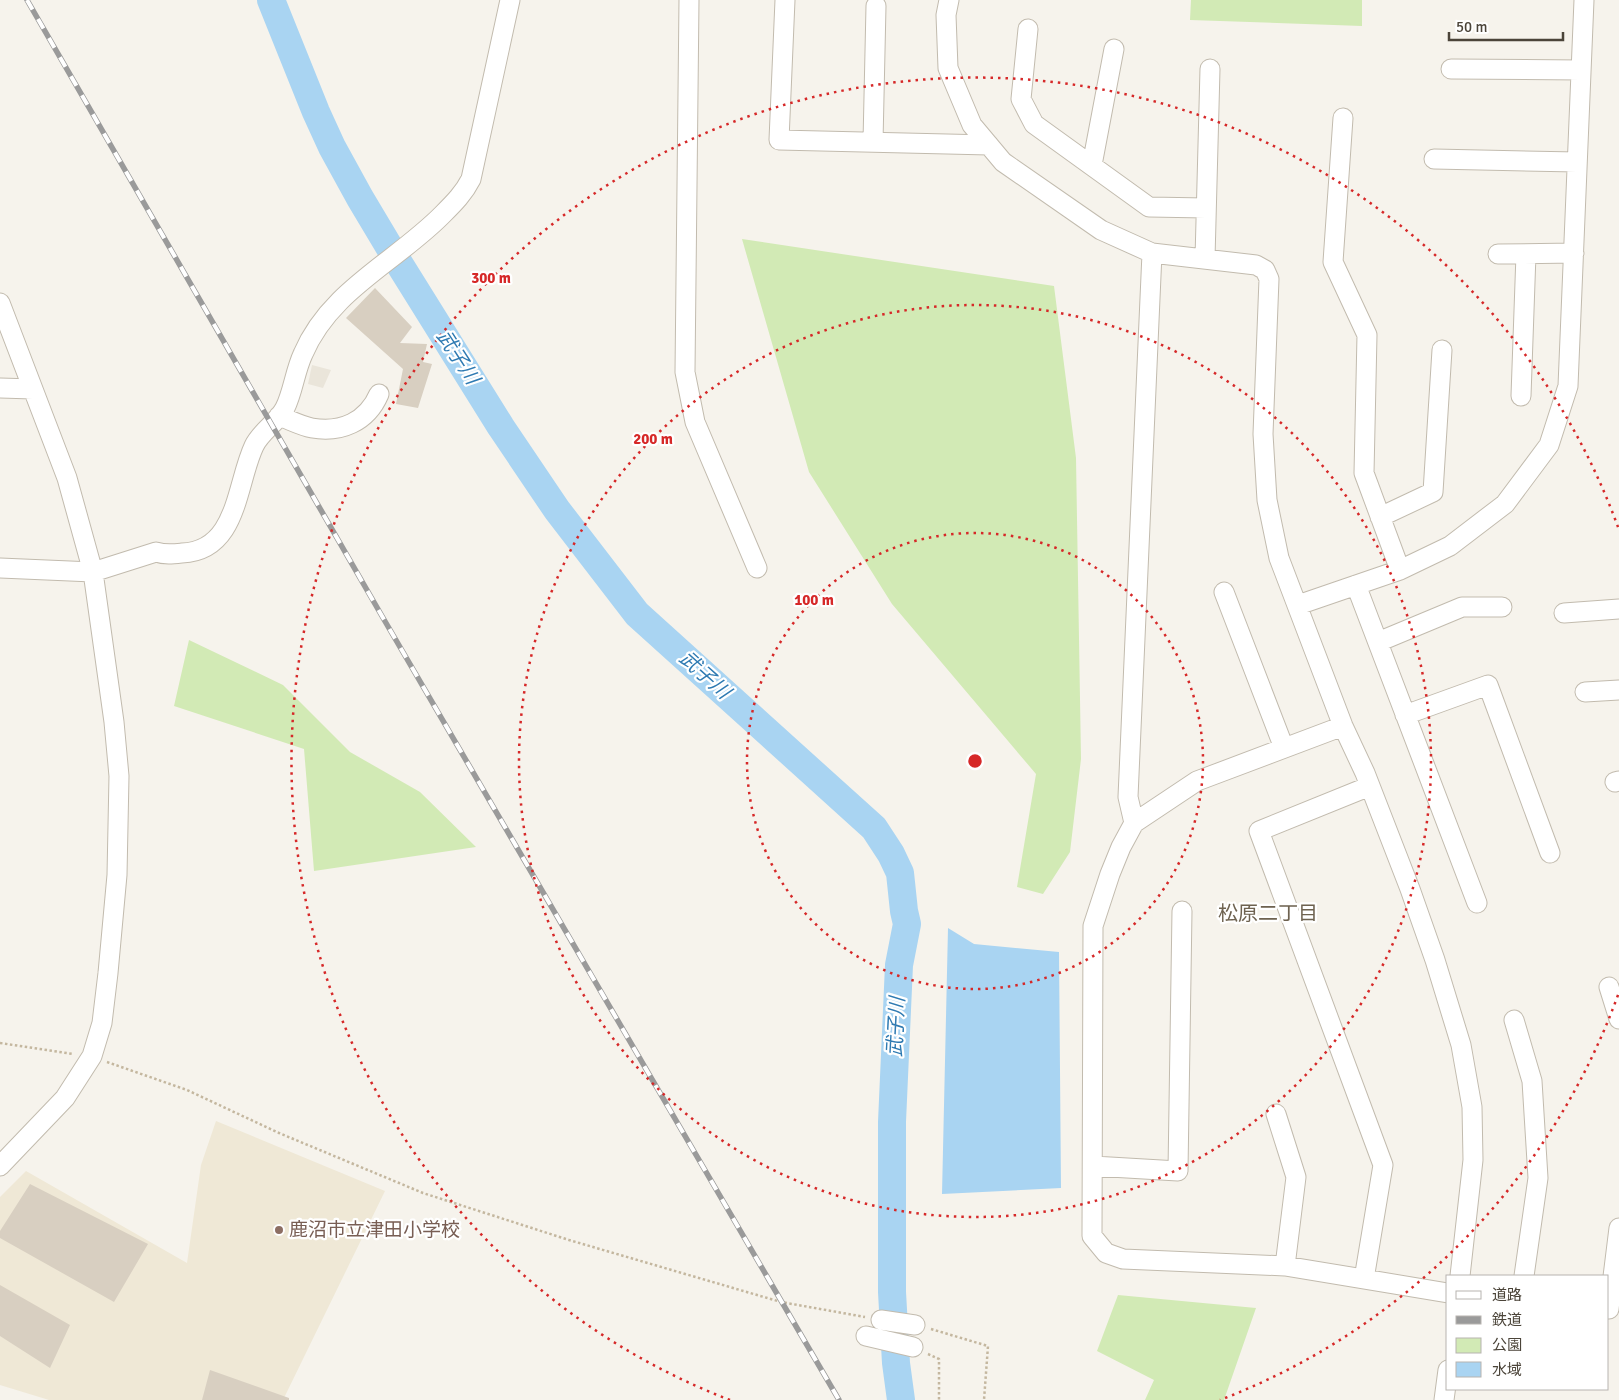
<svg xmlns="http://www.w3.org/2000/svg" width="1619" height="1400" font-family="Signika,'Noto Sans JP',sans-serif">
	<rect width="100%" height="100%" fill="#f6f3ec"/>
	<path fill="#eae5da" d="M312 365 331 370 323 388 308 384Z"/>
	<path fill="#efe8d6" d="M216 1121 385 1191 283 1400H49L0 1385V1197L26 1171 187 1263 201 1165Z"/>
	<path fill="#d2eab5" d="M1191 0H1362V26L1190 20Z
		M742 239 1054 286 1076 458 1081 759 1070 852 1043 894 1017 887 1036 774 892 604 809 472Z
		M189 640 283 685 350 752 420 792 476 847 314 871 304 749 174 706Z
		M1118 1295 1256 1308 1224 1400H1145L1154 1380 1097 1351Z"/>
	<path fill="#a9d4f2" d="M948 928 974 944 1059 952 1061 1188 942 1194Z"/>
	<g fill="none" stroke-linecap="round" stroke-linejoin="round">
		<path stroke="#a9d4f2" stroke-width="28" d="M271 0 316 112 332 147 360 198 400 265 501 427 557 510 637 614 874 828 891 854 900 873 904 911 907 924 899 965 892 1122V1292L896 1363 901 1400"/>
	</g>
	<path fill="#d8cfc1" d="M375 288 412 327 400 343 427 344 423 362 432 364 418 408 396 404 403 369 346 318Z
		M30 1184 148 1244 114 1302 0 1238V1231Z
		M0 1285 70 1325 50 1368 0 1336Z
		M210 1370 289 1398V1400H202Z"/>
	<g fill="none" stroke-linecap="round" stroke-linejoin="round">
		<defs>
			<path id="minor" d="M689 0 685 372 695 422 757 568
				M785 0 779 140 989 145
				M949 0 946 15 948 68 972 125 1003 162 1101 230 1152 253 1256 265 1265 270 1269 279 1263 434 1267 500 1279 558 1343 726 1365 773 1410 889 1435 960 1461 1045 1472 1107 1473 1160 1460 1276
				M1028 29 1021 99 1034 124 1149 207 1206 208
				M1451 69 1581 70
				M1343 118 1333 262 1367 335 1364 473 1400 570
				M873 142 876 6
				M1434 159 1577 162
				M1092 165 1114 49
				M1498 254 1574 253
				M1205 259 1210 69
				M0 303 67 478 93 572 114 722 119 776 117 875 108 973 102 1023 92 1056 65 1098 0 1166
				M0 388 33 389
				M1521 396 1526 254
				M279 416C290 420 301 426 312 428 341 433 367 422 379 394
				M1380 517 1433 492 1442 350
				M0 568 93 572 156 552C165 555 173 554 182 553 238 551 236 484 254 446 261 431 278 422 285 408 293 392 295 371 303 354 330 290 396 262 443 214 454 203 464 193 471 179L510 0
				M1356 585 1477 903
				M1224 592 1284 748
				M1298 605 1400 570 1450 546 1505 504 1549 445 1568 386 1584 0
				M1564 613 1619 609
				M1378 642 1462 607H1502
				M1585 692 1619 690
				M1405 715 1488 685 1550 853
				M1343 726 1197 781 1134 823 1121 847 1110 874 1093 926 1092 1236 1106 1253 1123 1259 1285 1266 1448 1293
				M1615 782 1619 781
				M1134 823 1128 797 1152 253
				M1609 987 1619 1019
				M1514 1020 1532 1081 1538 1178 1524 1276
				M1276 1114 1296 1177 1285 1266
				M1093 1166 1178 1171 1182 911
				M1364 1279 1383 1165 1259 831 1370 786
				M1609 1309 1619 1228
				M881 1320 915 1325
				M866 1336 913 1347
				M1444 1400 1448 1370"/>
		</defs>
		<use href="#minor" stroke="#c2bbae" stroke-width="21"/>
		<path stroke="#c4b79f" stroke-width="2.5" stroke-dasharray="2.5 2.5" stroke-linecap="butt" d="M0 1043 73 1054
			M107 1062 187 1090 279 1133 423 1193 569 1240 781 1302 865 1317
			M931 1329 988 1346 984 1400
			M928 1354 939 1359V1400"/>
		<use href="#minor" stroke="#fff" stroke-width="19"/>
		<defs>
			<path id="rail" d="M27 0 386 623 839 1400"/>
		</defs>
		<use href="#rail" stroke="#9a9a9a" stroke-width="5.5"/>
		<use href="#rail" stroke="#fff" stroke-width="4" stroke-dasharray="11" stroke-linecap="butt"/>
	</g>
	<g fill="none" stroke="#d62828" stroke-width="2.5" stroke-dasharray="2.5 5">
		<circle cx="975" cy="761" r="228"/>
		<circle cx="975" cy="761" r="456"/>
		<path d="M1618 995A684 684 0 0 1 1220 1400M730 1400A684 684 0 1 1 1618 527"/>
	</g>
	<circle fill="#8d6e63" stroke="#fff" stroke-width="2" cx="279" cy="1230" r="5"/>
	<g text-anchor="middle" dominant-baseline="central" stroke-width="4.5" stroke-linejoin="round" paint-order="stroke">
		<g font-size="19" fill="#785e54" stroke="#fff" text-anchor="start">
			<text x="289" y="1230">鹿沼市立津田小学校</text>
		</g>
		<g font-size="20" font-style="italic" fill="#2e7ab2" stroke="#fff">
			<text transform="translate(458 357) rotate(57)">武子川</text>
			<text transform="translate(705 675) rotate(42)">武子川</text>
			<text transform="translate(896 1027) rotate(-87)">武子川</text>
		</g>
		<g font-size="20" fill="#6e6250" stroke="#fff">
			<text x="1268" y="913">松原二丁目</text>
		</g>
	</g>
	<circle cx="975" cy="761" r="8" fill="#d62828" stroke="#fff" stroke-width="2.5"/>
	<g font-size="15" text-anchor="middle" font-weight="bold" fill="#d62828" stroke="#fff" stroke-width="4.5" stroke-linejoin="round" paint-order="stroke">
		<text x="491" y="283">300 m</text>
		<text x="653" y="444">200 m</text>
		<text x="814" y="605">100 m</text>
	</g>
	<rect x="1446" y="1275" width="162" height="115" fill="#ffffff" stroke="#b7b4b0"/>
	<rect x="1456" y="1291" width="25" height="8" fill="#ffffff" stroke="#b7b4b0"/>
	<text x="1492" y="1300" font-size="15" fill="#4b4439">道路</text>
	<rect x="1456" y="1316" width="25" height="8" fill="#9a9a9a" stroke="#b7b4b0"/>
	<text x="1492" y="1325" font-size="15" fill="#4b4439">鉄道</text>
	<rect x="1456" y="1338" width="25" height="15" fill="#d2eab5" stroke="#b7b4b0"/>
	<text x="1492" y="1350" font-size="15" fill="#4b4439">公園</text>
	<rect x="1456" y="1362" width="25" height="15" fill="#a9d4f2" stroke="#b7b4b0"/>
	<text x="1492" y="1375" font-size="15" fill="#4b4439">水域</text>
	<path d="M1449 32v8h114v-8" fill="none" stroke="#4b4439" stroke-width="2.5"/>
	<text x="1456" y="32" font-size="15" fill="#4b4439" stroke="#ffffff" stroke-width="4" paint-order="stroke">50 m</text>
</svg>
